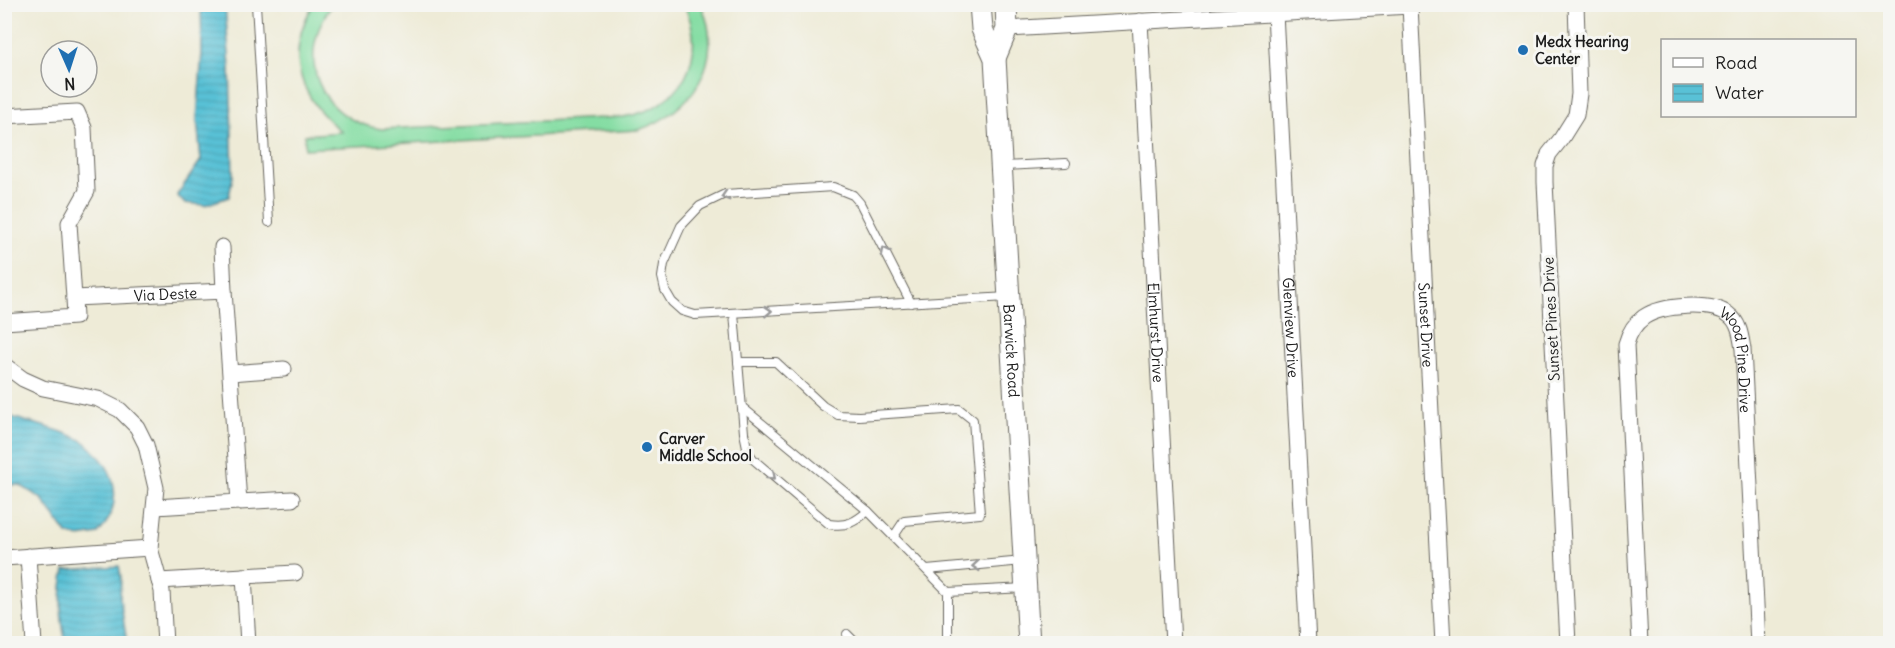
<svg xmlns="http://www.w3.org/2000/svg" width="1895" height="648" viewBox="0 0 1895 648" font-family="Delius,sans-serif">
	<defs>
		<pattern id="water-rules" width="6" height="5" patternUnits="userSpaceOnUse" patternTransform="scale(1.5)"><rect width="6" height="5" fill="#59c1d6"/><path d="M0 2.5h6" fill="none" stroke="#4da5b7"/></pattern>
	</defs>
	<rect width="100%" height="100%" fill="#f6f6f2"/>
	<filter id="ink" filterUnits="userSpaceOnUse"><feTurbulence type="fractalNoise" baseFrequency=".0167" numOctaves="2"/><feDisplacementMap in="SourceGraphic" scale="12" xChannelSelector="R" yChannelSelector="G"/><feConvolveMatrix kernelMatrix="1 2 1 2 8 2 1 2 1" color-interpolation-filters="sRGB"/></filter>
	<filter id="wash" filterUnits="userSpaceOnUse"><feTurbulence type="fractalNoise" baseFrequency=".008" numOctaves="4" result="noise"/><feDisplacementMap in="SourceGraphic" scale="24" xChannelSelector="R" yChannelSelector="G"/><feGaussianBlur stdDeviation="1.35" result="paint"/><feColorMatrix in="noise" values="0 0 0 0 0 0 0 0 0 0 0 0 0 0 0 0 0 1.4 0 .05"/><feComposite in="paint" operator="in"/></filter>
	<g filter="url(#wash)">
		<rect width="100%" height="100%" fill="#eeebd7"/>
		<path fill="#84dda3" stroke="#507c60" stroke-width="1.5" d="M313,5H332C294,56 318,119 381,129L623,117C680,109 710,57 684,5H701C727,60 692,113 638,130L305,149V135L342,132C299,98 284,55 313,5Z"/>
		<g fill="url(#water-rules)" stroke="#3a6e79" stroke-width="1.5">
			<path d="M201,5H225L230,67L233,176L229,197L205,205L184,203L177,195L201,160L197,119L202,52Z"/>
			<path d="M5,410L12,417C33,424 67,431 86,443C89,445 92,449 95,452C120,477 121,508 98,534L79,537L67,534L42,499L20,485H5Z"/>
			<path d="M119,566L121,577L120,598L127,643H66C60,618 59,595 65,570Z"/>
		</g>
	</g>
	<g filter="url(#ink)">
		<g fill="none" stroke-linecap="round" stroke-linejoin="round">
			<g stroke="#66645d" stroke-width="10">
				<g id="lane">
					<path d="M256,4L269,222"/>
					<path d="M1003,166L1066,163"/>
					<path d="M911,303L860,203L853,195L833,187L725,194L700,206L681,226L664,264L662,277L665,290L672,302L682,311L695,315L1008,297"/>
					<path d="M734,313L744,433L748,452L754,460L829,524C847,527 855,522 868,511"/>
					<path d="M738,362H776L823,406L838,415L859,416L959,409L973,420L980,514L904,521L894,536"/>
					<path d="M742,407L868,511L948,592V644"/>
					<path d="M927,570L1023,561"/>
					<path d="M948,592L1025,588"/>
					<path d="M847,634L857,644"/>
				</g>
			</g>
			<g stroke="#66645d" stroke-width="17">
				<g id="street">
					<path id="s1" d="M1275,13L1308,644"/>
					<path id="s2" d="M1140,21L1173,644"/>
					<path id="s3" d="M1007,29L1410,6L1443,644"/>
					<path id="s4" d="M4,116L77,112L84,128L87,191L69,223L74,298L224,291L239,502L155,507"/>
					<path d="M222,247L224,291"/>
					<path d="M4,322L75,317L74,298"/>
					<path d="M4,365L23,379L43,388L98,399L120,410L137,427L146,445L156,488L150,548L162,591L165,644"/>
					<path d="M231,373L284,369"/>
					<path d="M239,502L292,499"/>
					<path d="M28,556L34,644"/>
					<path d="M4,558L150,548"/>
					<path d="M244,576L295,573"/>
					<path d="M159,581L244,576L248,644"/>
					<path d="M1568,644L1545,182V166L1549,154L1561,139L1576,115L1579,94L1576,4"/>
					<path id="s5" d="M1640,644L1626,344C1629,333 1634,324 1644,317C1662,305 1711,301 1729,315C1740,323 1741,338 1743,349L1758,644"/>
				</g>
			</g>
			<g stroke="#66645d" stroke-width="23">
				<g id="secondary">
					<path id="s6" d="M980,4L982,29L995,58L1029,644"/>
					<path d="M995,58L1007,29L1006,4"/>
				</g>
			</g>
			<use href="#lane" stroke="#fff" stroke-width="8"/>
			<use href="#street" stroke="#fff" stroke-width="15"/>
			<use href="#secondary" stroke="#fff" stroke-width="21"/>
		</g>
		<defs><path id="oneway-chevron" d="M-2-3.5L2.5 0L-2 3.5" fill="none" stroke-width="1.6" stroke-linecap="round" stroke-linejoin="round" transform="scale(1.5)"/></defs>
		<g stroke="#999">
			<use href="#oneway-chevron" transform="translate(725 196) rotate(163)"/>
			<use href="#oneway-chevron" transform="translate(885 251) rotate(-117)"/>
			<use href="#oneway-chevron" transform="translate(768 311) rotate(-3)"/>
			<use href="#oneway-chevron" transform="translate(772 476) rotate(41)"/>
			<use href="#oneway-chevron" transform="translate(976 566) rotate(175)"/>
		</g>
	</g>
	<g fill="#1f6fb2" stroke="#f6f6f2" stroke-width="2">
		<circle cx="1523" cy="50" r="6"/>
		<circle cx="647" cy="447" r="6"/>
	</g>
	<g text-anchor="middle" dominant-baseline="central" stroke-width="6" stroke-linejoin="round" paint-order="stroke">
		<g font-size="15" font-weight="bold" fill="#1c1c1c" stroke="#f6f6f2" text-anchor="start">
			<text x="1535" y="41">Medx Hearing<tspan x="1535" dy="17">Center</tspan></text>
			<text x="659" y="438">Carver<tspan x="659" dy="17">Middle School</tspan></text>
		</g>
		<g font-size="15" fill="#1c1c1c" stroke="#f6f6f2">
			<text stroke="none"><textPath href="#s4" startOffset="357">Via Deste</textPath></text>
			<text transform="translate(1551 319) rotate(-93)">Sunset Pines Drive</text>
			<text stroke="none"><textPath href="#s3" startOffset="723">Sunset Drive</textPath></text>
			<text stroke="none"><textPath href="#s1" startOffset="315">Glenview Drive</textPath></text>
			<text stroke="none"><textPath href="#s2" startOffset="312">Elmhurst Drive</textPath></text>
			<text stroke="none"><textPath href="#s6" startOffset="350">Barwick Road</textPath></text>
			<text stroke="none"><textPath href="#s5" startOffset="468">Wood Pine Drive</textPath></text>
		</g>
	</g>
	<rect width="1895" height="648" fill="none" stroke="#f6f6f2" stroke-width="24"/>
	<rect x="1661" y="39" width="195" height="78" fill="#f6f6f2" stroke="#9f9f9c" stroke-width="1.5"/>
	<rect x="1673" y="58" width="30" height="9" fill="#ffffff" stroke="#9f9f9c" stroke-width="1.5"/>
	<text x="1715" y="69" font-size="18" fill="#1c1c1c">Road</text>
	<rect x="1673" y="84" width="30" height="18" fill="url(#water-rules)" stroke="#9f9f9c" stroke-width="1.5"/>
	<text x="1715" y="99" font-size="18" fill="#1c1c1c">Water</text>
	<g transform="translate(69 69) rotate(177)"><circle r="28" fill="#f6f6f2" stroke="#9f9f9c" stroke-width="1.5"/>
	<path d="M0-4.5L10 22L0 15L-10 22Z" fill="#1f6fb2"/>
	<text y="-9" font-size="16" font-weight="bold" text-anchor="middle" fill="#1c1c1c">N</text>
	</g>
</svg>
